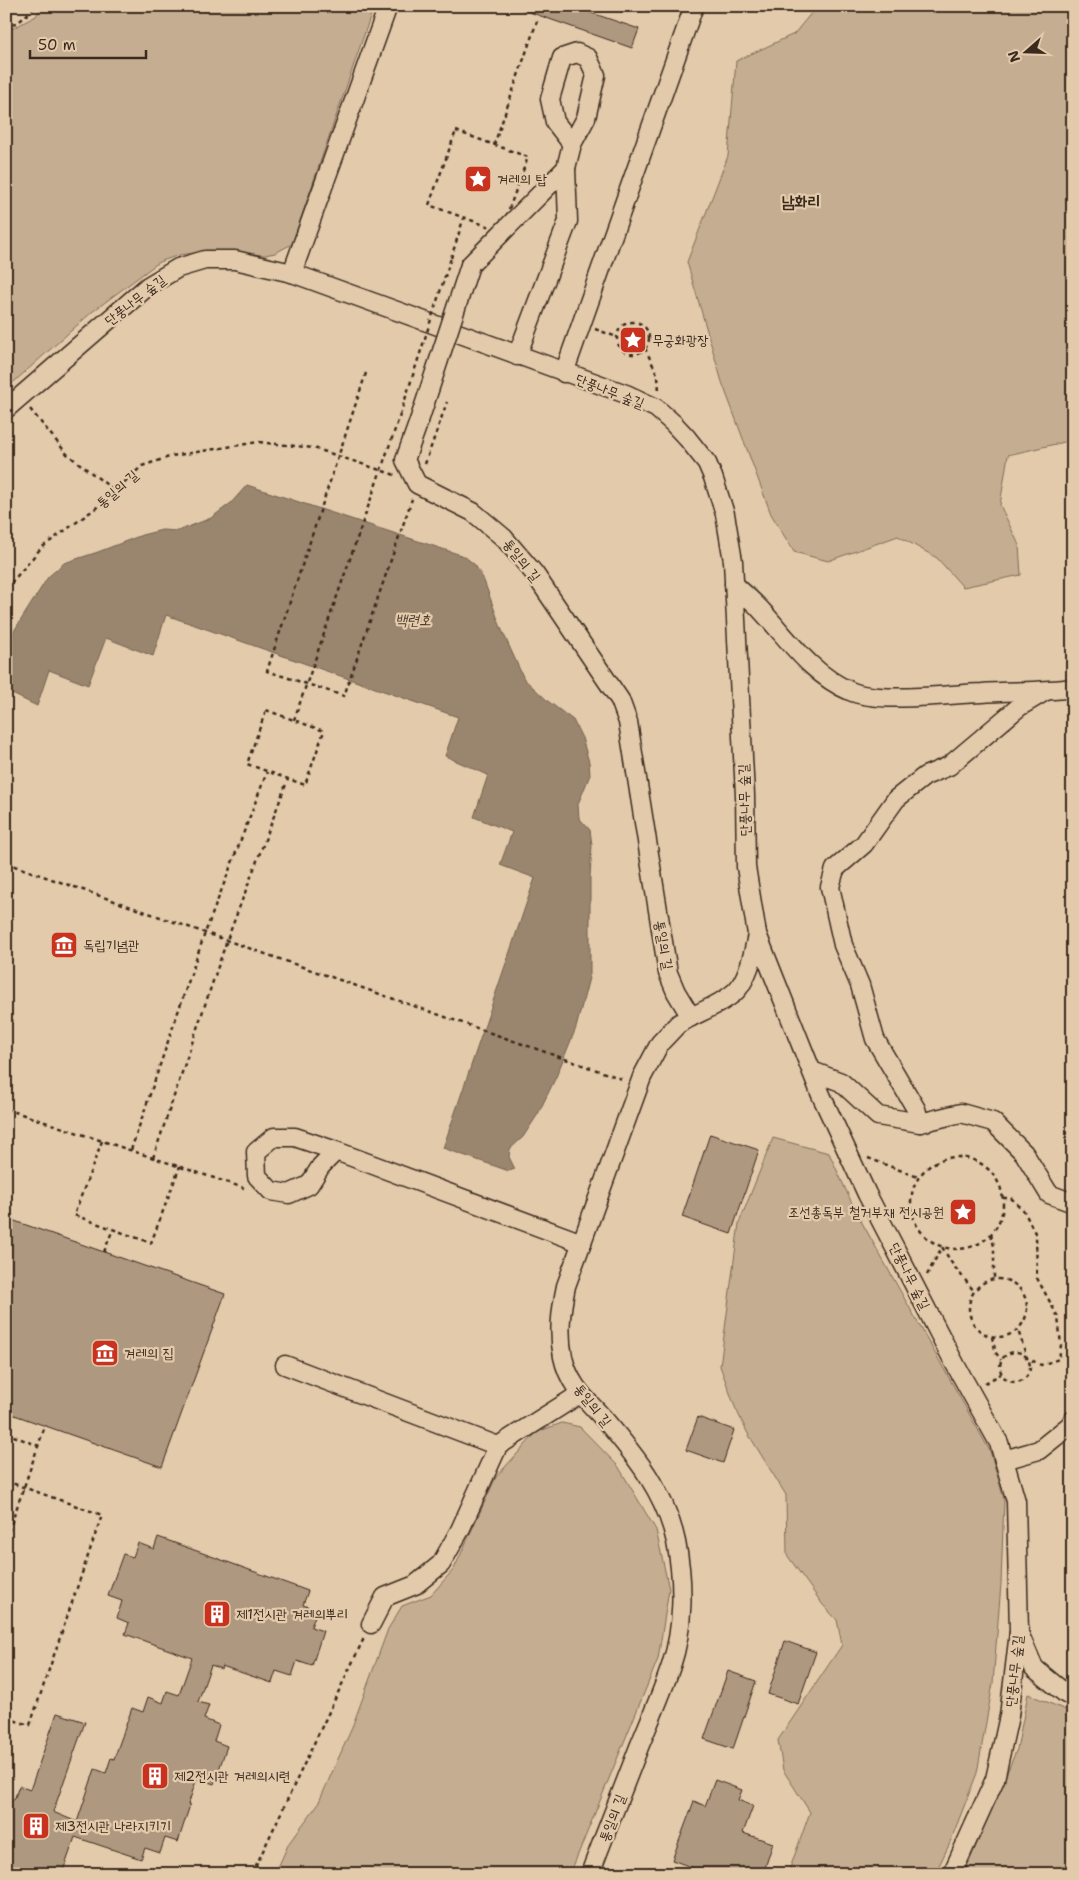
<svg xmlns="http://www.w3.org/2000/svg" width="1079" height="1880" viewBox="0 0 1079 1880" font-family="'Shantell Sans','Poor Story',sans-serif">
	<rect width="100%" height="100%" fill="#e2caab"/>
	<filter id="ink" filterUnits="userSpaceOnUse"><feTurbulence type="fractalNoise" baseFrequency=".02" numOctaves="2"/><feDisplacementMap in="SourceGraphic" scale="10" xChannelSelector="R" yChannelSelector="G"/><feConvolveMatrix kernelMatrix="1 2 1 2 8 2 1 2 1" color-interpolation-filters="sRGB"/></filter>
	<g filter="url(#ink)">
		<g fill="#c4ad91" stroke="#806c58">
			<path d="M42,6H374L292,244L275,253L265,255L210,251L179,255L159,262L92,312L6,389V32L36,16Z"/>
			<path d="M817,6H1073V440L1008,455L1000,505L1019,545L1021,575L963,587L937,558L898,536L828,561L794,552L771,514L722,382L687,262L728,156L736,61L794,34Z"/>
			<path d="M773,1138L829,1153L856,1212L990,1451L1004,1499L1001,1584L993,1683L977,1773L949,1845L935,1874H788L810,1812L783,1770L778,1740L842,1645L837,1620L823,1605L787,1555L786,1495L747,1432L735,1407L720,1366L739,1223Z"/>
			<path d="M562,1423L580,1427L618,1466L656,1530L669,1589L658,1659L570,1874H275L289,1843L318,1804L351,1730L388,1629L402,1606L431,1595L454,1569L496,1477L537,1432Z"/>
			<path d="M1028,1694L1073,1713V1874H964L1017,1749Z"/>
		</g>
		<path fill="#9a856e" stroke="#74614e" d="M247,485L464,556L475,565L483,578L501,628L524,679L549,702L573,720L582,738L589,762L590,775L578,804L579,818L590,830L592,845L590,877V974L576,1028L556,1077L538,1114L523,1137L510,1149L509,1157L515,1169L509,1171L443,1148L535,878L500,865L512,832L474,817L488,775L445,756L458,717L166,615L153,656L106,638L88,685L49,670L37,706L6,691V640L14,631L48,577L64,563L98,552L142,535L162,530L178,531L211,518L231,503Z"/>
		<g fill="#af9880" stroke="#3b2a1e">
			<path d="M518,6H571L639,29L632,48L518,8Z"/>
			<path d="M710,1134L759,1150L731,1234L682,1217Z"/>
			<path d="M6,1218L225,1294L162,1467L6,1412Z"/>
			<path d="M698,1417L734,1430L723,1463L686,1450Z"/>
			<path d="M158,1537L308,1591L303,1605L317,1610L311,1627L323,1631L312,1666L297,1661L292,1676L276,1671L272,1683L222,1666L221,1669L211,1665L198,1702L209,1705L204,1719L219,1725L214,1741L227,1746L214,1784L197,1778L188,1805H190L178,1842L165,1838L160,1853L145,1848L141,1859L75,1837L62,1874H6V1797L14,1800L19,1786L30,1790L57,1713L85,1722L53,1812L77,1822L95,1769L106,1773L111,1758L114,1759L132,1708L143,1712L148,1697L163,1703L167,1691L179,1695L192,1658L125,1634L129,1623L117,1618L122,1601L108,1596L123,1554L133,1557L138,1543L154,1549Z"/>
			<path d="M785,1641L816,1652L798,1704L768,1694Z"/>
			<path d="M728,1671L756,1681L733,1749L704,1739Z"/>
			<path d="M715,1780L742,1790L738,1800L753,1806L743,1833L773,1843L763,1874H710L672,1860L694,1801L705,1806Z"/>
		</g>
		<g fill="none" stroke-linecap="round" stroke-linejoin="round">
			<g stroke="#3b2a1e" stroke-width="21">
				<g id="minor">
					<path d="M470,265L566,168L572,144L586,118L596,75L588,58L577,53L562,58L550,99L555,122L572,144"/>
					<path d="M292,273L388,6"/>
					<path d="M517,356L568,221L566,168"/>
					<path d="M564,373L694,6"/>
					<path d="M6,409L148,286L178,268L205,260H235L292,273L626,394L656,408L673,423L687,438L707,463L713,477L725,514L733,561L745,795L746,867L757,934L821,1095L867,1194L956,1366L999,1443L1016,1501L1019,1632L1009,1716L995,1779L952,1874"/>
					<path d="M419,421L405,460L417,484L473,512L504,538L534,573L620,700L628,722L668,973L676,992L691,1017L678,1024L660,1043L642,1077L566,1286C561,1310 558,1333 563,1357C569,1385 586,1399 604,1419C636,1456 666,1494 676,1542C684,1581 684,1628 671,1666C662,1693 650,1720 639,1747C623,1789 606,1831 590,1874"/>
					<path d="M734,584C743,593 753,601 761,610C788,639 812,675 850,691C879,704 948,694 982,693C1012,691 1043,692 1073,688"/>
					<path d="M691,1017C705,1010 732,999 740,986C750,971 754,952 757,934"/>
					<path d="M812,1071L841,1082L878,1116L920,1123L961,1113L993,1122L1024,1153L1049,1194L1073,1203"/>
					<path d="M920,1123L916,1109L875,1039L860,985L843,945L830,887L835,869L864,844L896,799L925,776L949,766L1019,707L1044,692"/>
					<path d="M336,1151L321,1166L309,1185L289,1194L271,1191L257,1176L256,1152L274,1137H295L336,1151L582,1243"/>
					<path d="M285,1365L498,1446"/>
					<path d="M1004,1460L1039,1450L1069,1426L1073,1420"/>
					<path d="M371,1624L385,1597L415,1585L441,1564L460,1530L498,1446L580,1394"/>
					<path d="M1019,1633L1034,1668L1066,1694L1073,1696"/>
				</g>
			</g>
			<g stroke="#3b2a1e" stroke-width="2.5" stroke-dasharray="4 4" stroke-linecap="butt">
				<path d="M6,12L13,6"/>
				<path d="M6,29L21,20L36,6"/>
				<path d="M456,131L528,157L501,231L429,205Z"/>
				<path d="M494,145L537,21"/>
				<path d="M451,258L464,217"/>
				<circle cx="633" cy="338" r="16"/>
				<path d="M595,329L617,337"/>
				<path d="M645,348L658,376L659,392"/>
				<path d="M366,373L267,671L344,696L412,499"/>
				<path d="M30,409L67,454L115,491"/>
				<path d="M425,464L447,402"/>
				<path d="M6,589L41,548L96,508L142,466L172,456L258,442L314,448L395,475"/>
				<path d="M266,710L324,731L305,785L247,764Z"/>
				<path d="M294,720L400,415"/>
				<path d="M6,863L625,1080"/>
				<path d="M6,1109L244,1188"/>
				<path d="M102,1141L74,1215L151,1243L180,1166"/>
				<path d="M131,1150L205,933L267,772"/>
				<circle cx="957" cy="1203" r="46"/>
				<path d="M153,1158L227,940L288,779"/>
				<path d="M868,1158L918,1177"/>
				<path d="M1003,1198H1011L1024,1211L1036,1235L1037,1278L1058,1317L1061,1345L1059,1359L1041,1365L1027,1358L1018,1330"/>
				<path d="M991,1234L994,1246V1279"/>
				<path d="M104,1252L113,1229"/>
				<path d="M927,1275L942,1247L953,1265L974,1291"/>
				<circle cx="998" cy="1308" r="29"/>
				<path d="M992,1337L996,1353L1001,1360"/>
				<circle cx="1015" cy="1367" r="15"/>
				<path d="M985,1383L1001,1374"/>
				<path d="M6,1433L39,1446"/>
				<path d="M6,1481L102,1515L30,1725L6,1718"/>
				<path d="M6,1539L45,1426"/>
				<path d="M252,1874L364,1638"/>
			</g>
			<use href="#minor" stroke="#e2caab" stroke-width="18"/>
			<g stroke="#3b2a1e" stroke-width="21" stroke-linecap="butt">
				<path id="minor-bridge" d="M419,421L470,265"/>
			</g>
			<path stroke="#3b2a1e" stroke-width="2.5" stroke-dasharray="4 4" stroke-linecap="butt" d="M400,415L451,258"/>
			<use href="#minor-bridge" stroke="#e2caab" stroke-width="18"/>
		</g>
	</g>
	<defs>
		<g id="sight-square" transform="scale(1.4375)"><rect x="-9" y="-9" width="18" height="18" rx="4" fill="#c8321e" stroke="#e2caab"/><path d="M0-6L1.8-2.2L6-1.7L2.9 1.2L3.7 5.4L0 3.3L-3.7 5.4L-2.9 1.2L-6-1.7L-1.8-2.2Z" fill="#fff"/></g>
		<g id="museum-square" transform="scale(1.4375)"><rect x="-9" y="-9" width="18" height="18" rx="4" fill="#c8321e" stroke="#e2caab"/><path d="M0-6L6-3V-2H-6V-3ZM-5-1h2V3h-2ZM-1-1h2V3h-2ZM3-1h2V3H3ZM-6 4H6V6H-6Z" fill="#fff"/></g>
		<g id="building-square" transform="scale(1.4375)"><rect x="-9" y="-9" width="18" height="18" rx="4" fill="#c8321e" stroke="#e2caab"/><path d="M-4-6H4V6H1V3H-1V6H-4ZM-2.5-4.3h1.7v1.8h-1.7ZM.8-4.3h1.7v1.8H.8ZM-2.5-1h1.7V.8h-1.7ZM.8-1h1.7V.8H.8Z" fill="#fff"/></g>
	</defs>
	<g fill-rule="evenodd">
		<use href="#sight-square" x="478" y="179"/>
		<use href="#sight-square" x="633" y="340"/>
		<use href="#museum-square" x="64" y="945"/>
		<use href="#sight-square" x="963" y="1212"/>
		<use href="#museum-square" x="105" y="1353"/>
		<use href="#building-square" x="217" y="1614"/>
		<use href="#building-square" x="155" y="1776"/>
		<use href="#building-square" x="36" y="1826"/>
	</g>
	<g text-anchor="middle" dominant-baseline="central" stroke-width="4.5" stroke-linejoin="round" paint-order="stroke">
		<g font-size="14" fill="#3b2a1e" stroke="#e2caab" text-anchor="start">
			<text x="497" y="179">겨레의 탑</text>
			<text x="652" y="340">무궁화광장</text>
			<text x="83" y="945">독립기념관</text>
			<text x="944" y="1212" text-anchor="end">조선총독부 철거부재 전시공원</text>
			<text x="124" y="1353">겨레의 집</text>
			<text x="236" y="1614">제1전시관 겨레의뿌리</text>
			<text x="174" y="1776">제2전시관 겨레의시련</text>
			<text x="55" y="1826">제3전시관 나라지키기</text>
		</g>
		<g font-size="14" fill="#3b2a1e" stroke="#e2caab">
			<text transform="translate(135 300) rotate(-38)">단풍나무 숲길</text>
			<text transform="translate(610 391) rotate(21)">단풍나무 숲길</text>
			<text transform="translate(117 489) rotate(-41)">통일의 길</text>
			<text transform="translate(522 560) rotate(51)">통일의 길</text>
			<text transform="translate(744 800) rotate(-92)">단풍나무 숲길</text>
			<text transform="translate(664 945) rotate(80)">통일의 길</text>
			<text transform="translate(910 1276) rotate(63)">단풍나무 숲길</text>
			<text transform="translate(593 1405) rotate(51)">통일의 길</text>
			<text transform="translate(1014 1671) rotate(-84)">단풍나무 숲길</text>
			<text transform="translate(612 1818) rotate(-69)">통일의 길</text>
		</g>
		<g font-size="15" font-style="italic" fill="#4e3c2e" stroke="#e2caab">
			<text x="413" y="620">백련호</text>
		</g>
		<g font-size="16" font-weight="bold" fill="#3b2a1e" stroke="#e2caab">
			<text x="801" y="201">남화리</text>
		</g>
	</g>
	<rect width="1079" height="1880" fill="none" stroke="#e2caab" stroke-width="25"/>
	<rect x="12" y="12" width="1054" height="1855" fill="none" stroke="#3b2a1e" stroke-width="2" filter="url(#ink)"/>
	<g transform="translate(1026 52) rotate(250)" stroke="#e2caab" stroke-width="4" paint-order="stroke">
	<path d="M0-4L9 19L0 12L-9 19Z" fill="#3b2a1e"/>
	<text y="-8" font-size="14" font-weight="bold" text-anchor="middle" fill="#3b2a1e">N</text>
	</g>
	<path d="M30 50v8h116v-8" fill="none" stroke="#3b2a1e" stroke-width="2.5"/>
	<text x="38" y="50" font-size="15" fill="#3b2a1e" stroke="#e2caab" stroke-width="4" paint-order="stroke">50 m</text>
</svg>
